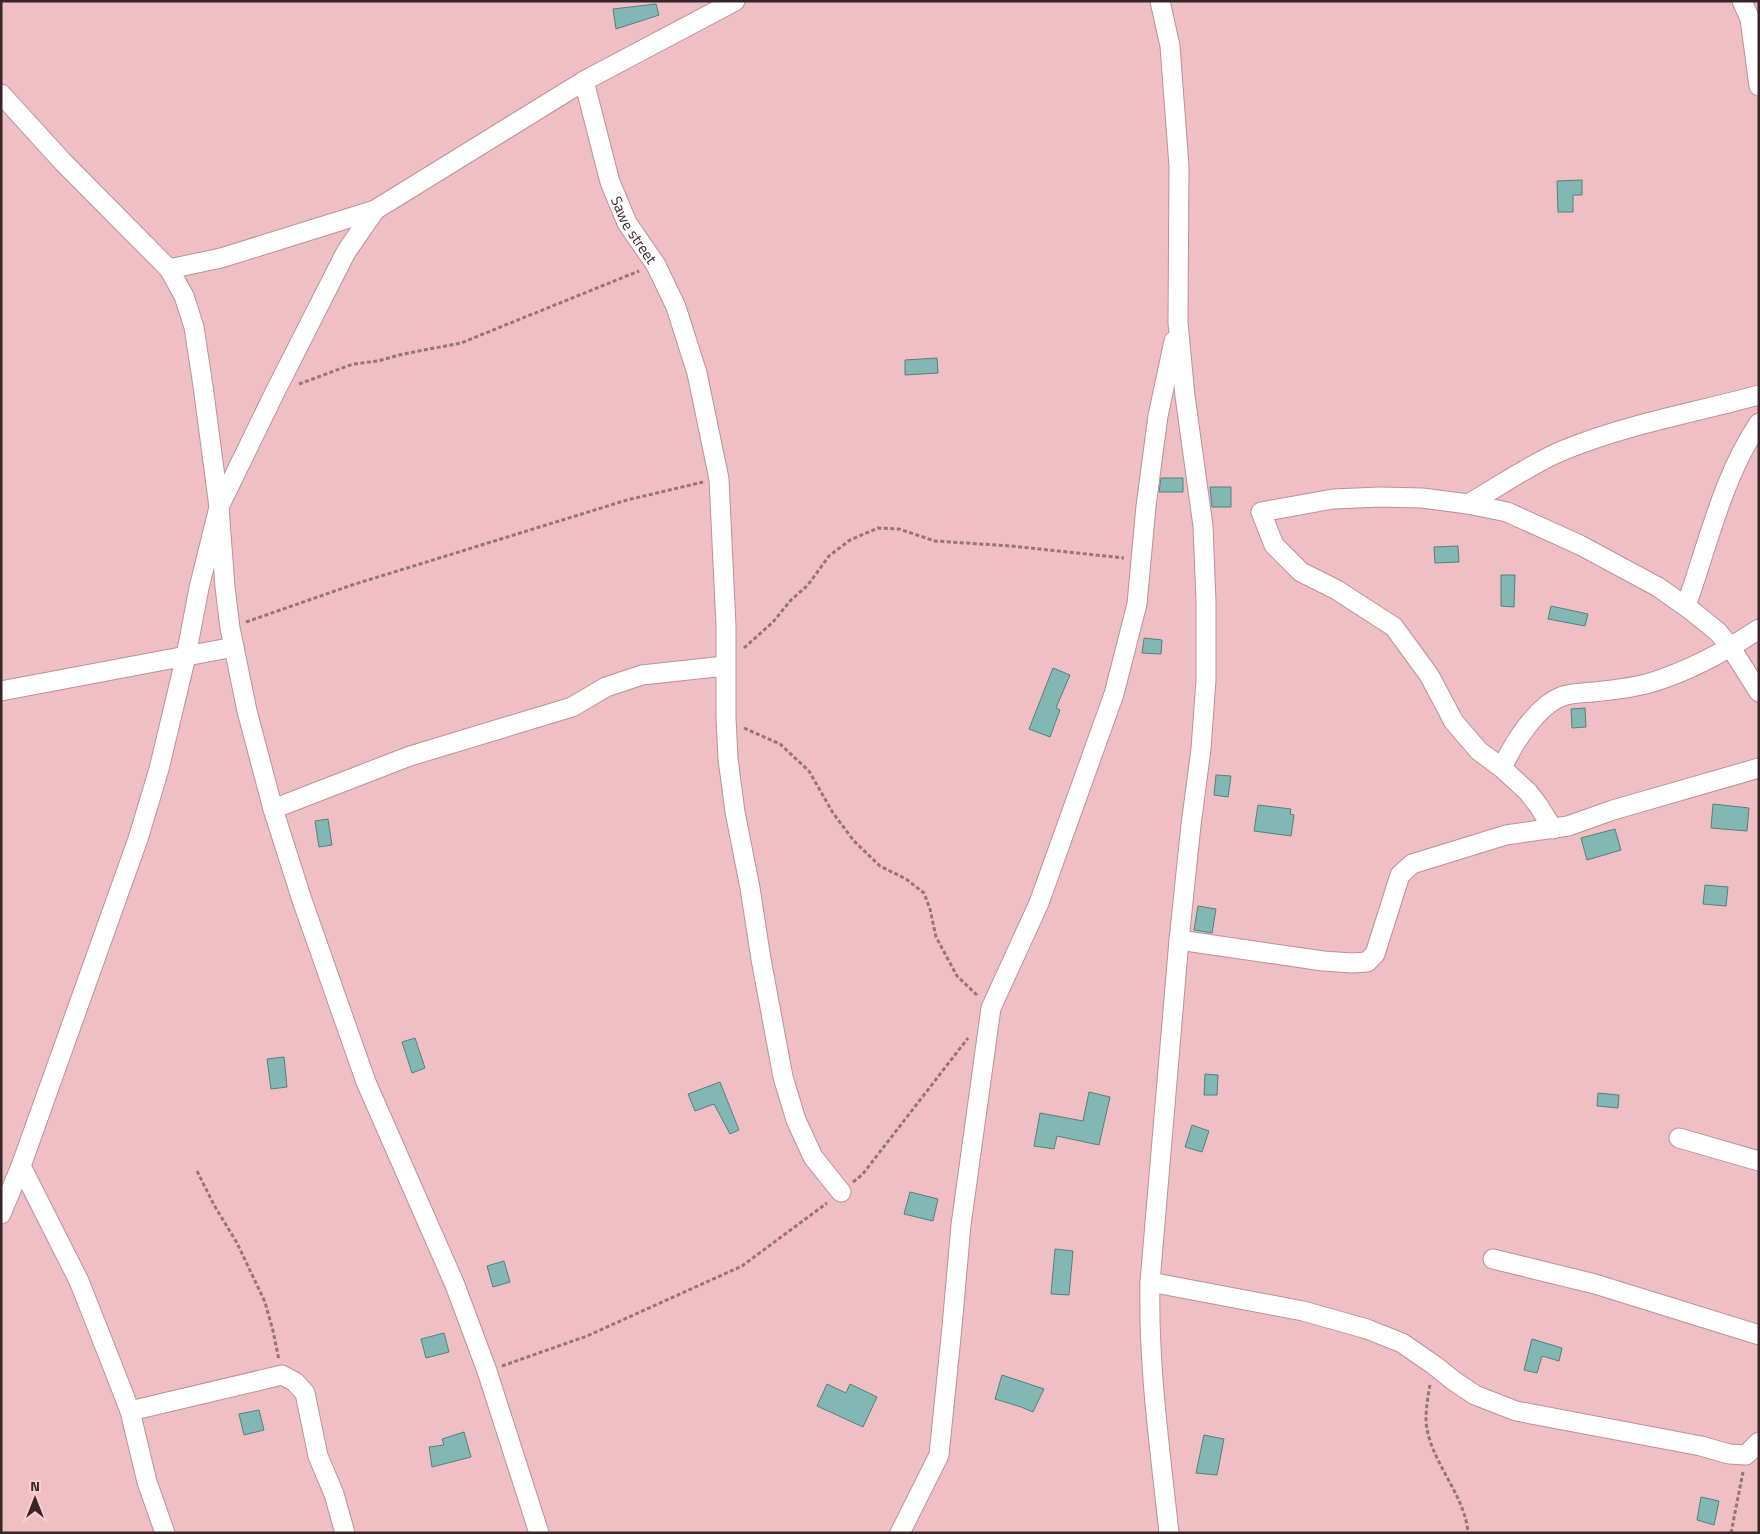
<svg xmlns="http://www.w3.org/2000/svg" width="1760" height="1534" viewBox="0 0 1760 1534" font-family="'Titillium Web',sans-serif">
	<rect width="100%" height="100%" fill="#efbfc4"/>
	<g fill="#82b7b3" stroke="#4f827f">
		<path d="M656,4L659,15L616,29L613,9Z"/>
		<path d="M1582,180V195H1573V212H1558L1557,181Z"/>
		<path d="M937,358L938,373L905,375V360Z"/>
		<path d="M1161,478H1183V492H1159Z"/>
		<path d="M1210,487H1231V507H1212Z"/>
		<path d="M1458,546L1459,562L1435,563L1434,547Z"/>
		<path d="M1501,575H1515L1514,607L1501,606Z"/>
		<path d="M1551,606L1588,614L1585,626L1548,619Z"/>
		<path d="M1144,638L1162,640L1161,654L1142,653Z"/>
		<path d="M1053,668L1070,675L1056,708L1060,710L1050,737L1029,729Z"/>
		<path d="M1585,708L1586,727L1572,728L1571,709Z"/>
		<path d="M1216,775L1231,776L1228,797L1214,795Z"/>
		<path d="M1713,804L1749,808L1747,831L1711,828Z"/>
		<path d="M1258,805L1291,809L1290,814L1294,815L1291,836L1254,831Z"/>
		<path d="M328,819L332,845L319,847L315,821Z"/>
		<path d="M1615,829L1621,850L1587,860L1581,838Z"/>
		<path d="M1705,885L1728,887L1726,906L1703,904Z"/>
		<path d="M1198,906L1216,909L1212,933L1194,930Z"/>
		<path d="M415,1038L425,1068L412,1073L402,1042Z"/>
		<path d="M284,1057L287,1087L271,1089L267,1059Z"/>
		<path d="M1205,1074L1218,1075L1217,1095H1204Z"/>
		<path d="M720,1082L739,1130L730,1134L714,1104L695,1111L688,1094Z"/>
		<path d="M1089,1092L1110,1097L1099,1145L1057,1136L1054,1149L1034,1146L1040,1113L1083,1121Z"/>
		<path d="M1598,1093L1619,1095L1618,1108L1597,1106Z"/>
		<path d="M1192,1125L1209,1131L1202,1152L1185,1147Z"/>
		<path d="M910,1192L938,1199L933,1221L904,1214Z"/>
		<path d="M1055,1249L1073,1251L1069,1295L1051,1294Z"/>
		<path d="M504,1261L510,1282L493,1287L487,1266Z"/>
		<path d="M444,1333L449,1352L426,1358L421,1339Z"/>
		<path d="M1532,1339L1562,1348L1559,1361L1542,1356L1537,1373L1524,1370Z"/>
		<path d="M1002,1375L1044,1389L1033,1412L1021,1407L995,1399Z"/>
		<path d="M827,1384L846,1393L850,1384L877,1397L863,1427L817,1406Z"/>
		<path d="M259,1410L264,1430L244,1435L239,1414Z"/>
		<path d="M464,1432L471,1457L432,1467L429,1447L444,1445L442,1439Z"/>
		<path d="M1204,1435L1224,1439L1217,1475L1196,1473Z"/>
		<path d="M1701,1497L1719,1501L1714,1525L1697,1520Z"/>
	</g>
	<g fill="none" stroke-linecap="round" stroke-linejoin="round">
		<g stroke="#be9096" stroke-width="21">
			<g id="minor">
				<path d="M1160,1L1170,46L1179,166L1178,323L1185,396L1203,526L1206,602V680L1201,749L1191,825L1179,940L1150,1282C1148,1366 1160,1449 1169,1533"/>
				<path d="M1742,1L1750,19L1759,86"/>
				<path id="s1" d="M584,81L610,182L627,223L656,265L676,307L697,373L719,479L726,626V718L728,759L735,812L750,888L761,959L783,1077L796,1120L813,1157L841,1192"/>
				<path d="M1,94L63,162L169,269L184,296L194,327L203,386L219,507L225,587L230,628L247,711L273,809L302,900L366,1082L455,1285L487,1371L539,1533"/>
				<path d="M169,269L221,258L375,210"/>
				<path d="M1468,504C1500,486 1530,464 1564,450C1627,424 1694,413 1759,395"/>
				<path d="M1686,606C1708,545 1722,478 1759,423"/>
				<path d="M1,691L234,647"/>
				<path d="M1502,768C1513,744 1537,705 1563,696C1572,693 1583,693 1593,692C1613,690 1634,688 1653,682C1691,670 1726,651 1759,629"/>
				<path d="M273,809L410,756L572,707L606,687L642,675L725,666"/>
				<path d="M1553,829L1538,805L1528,792L1502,768L1479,751L1454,722L1429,675L1394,627L1337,590L1301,572L1274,545L1261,512L1333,499L1380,497L1422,498L1468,504L1507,512L1580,545L1658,587L1692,611L1718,632L1731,648L1759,692"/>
				<path d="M1179,940L1323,961L1352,963L1367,962L1375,954L1400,875L1412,864L1506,835L1568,826L1613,810L1759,768"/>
				<path d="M1679,1138L1759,1161"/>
				<path d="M21,1166L79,1281L109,1357L130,1411L147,1482L165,1533"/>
				<path d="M1,1214L21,1166L138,839L159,769L186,656L199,588L219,507L274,394L346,252L375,210L584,81L735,1"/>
				<path d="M1493,1259L1595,1284L1759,1335"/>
				<path d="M1150,1282L1303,1311L1367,1329L1402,1343L1434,1365L1454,1381L1475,1395L1516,1411L1701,1446L1729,1454L1746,1455L1759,1442"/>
				<path d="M130,1411L282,1375L295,1382L305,1393L318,1456L334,1494L345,1533"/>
				<path d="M900,1533L939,1455L952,1327L961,1225L991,1008L1039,903L1114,694L1137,604L1146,506L1158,416L1174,341"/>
			</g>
		</g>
		<g stroke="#967578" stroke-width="3" stroke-dasharray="4 2.5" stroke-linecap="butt">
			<path d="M299,384L353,364L378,361L403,354L461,343L639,271"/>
			<path d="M246,622L352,585L627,500L703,482"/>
			<path d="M744,648L773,622L791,600L808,585L829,556L850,540L878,528L899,529L935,541L1011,546L1124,558"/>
			<path d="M744,728L780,744L809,771L833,813L854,841L880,866L906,879L924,893L930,909L936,937L957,976L977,995"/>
			<path d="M197,1171L214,1205L237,1243L265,1302L273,1331L279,1360"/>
			<path d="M853,1182L862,1175L968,1038"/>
			<path d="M502,1366L587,1336L742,1266L827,1203"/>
			<path d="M1430,1385C1428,1396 1426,1408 1426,1420C1428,1460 1465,1493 1468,1533"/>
			<path d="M1731,1533L1743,1472"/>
		</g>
		<use href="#minor" stroke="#fff" stroke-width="19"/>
	</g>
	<g text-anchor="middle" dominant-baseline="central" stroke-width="4.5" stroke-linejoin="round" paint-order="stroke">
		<g font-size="15" fill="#372527" stroke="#fdccd1">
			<text stroke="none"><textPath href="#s1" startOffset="158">Sawe street</textPath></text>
		</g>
	</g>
	<rect width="1760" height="1534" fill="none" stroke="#372527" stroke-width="5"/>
	<g transform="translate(35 1499)" stroke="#fdccd1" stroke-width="4" paint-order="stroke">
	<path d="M0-4L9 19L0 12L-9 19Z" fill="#372527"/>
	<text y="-8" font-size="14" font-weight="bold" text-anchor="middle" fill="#372527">N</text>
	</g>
</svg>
